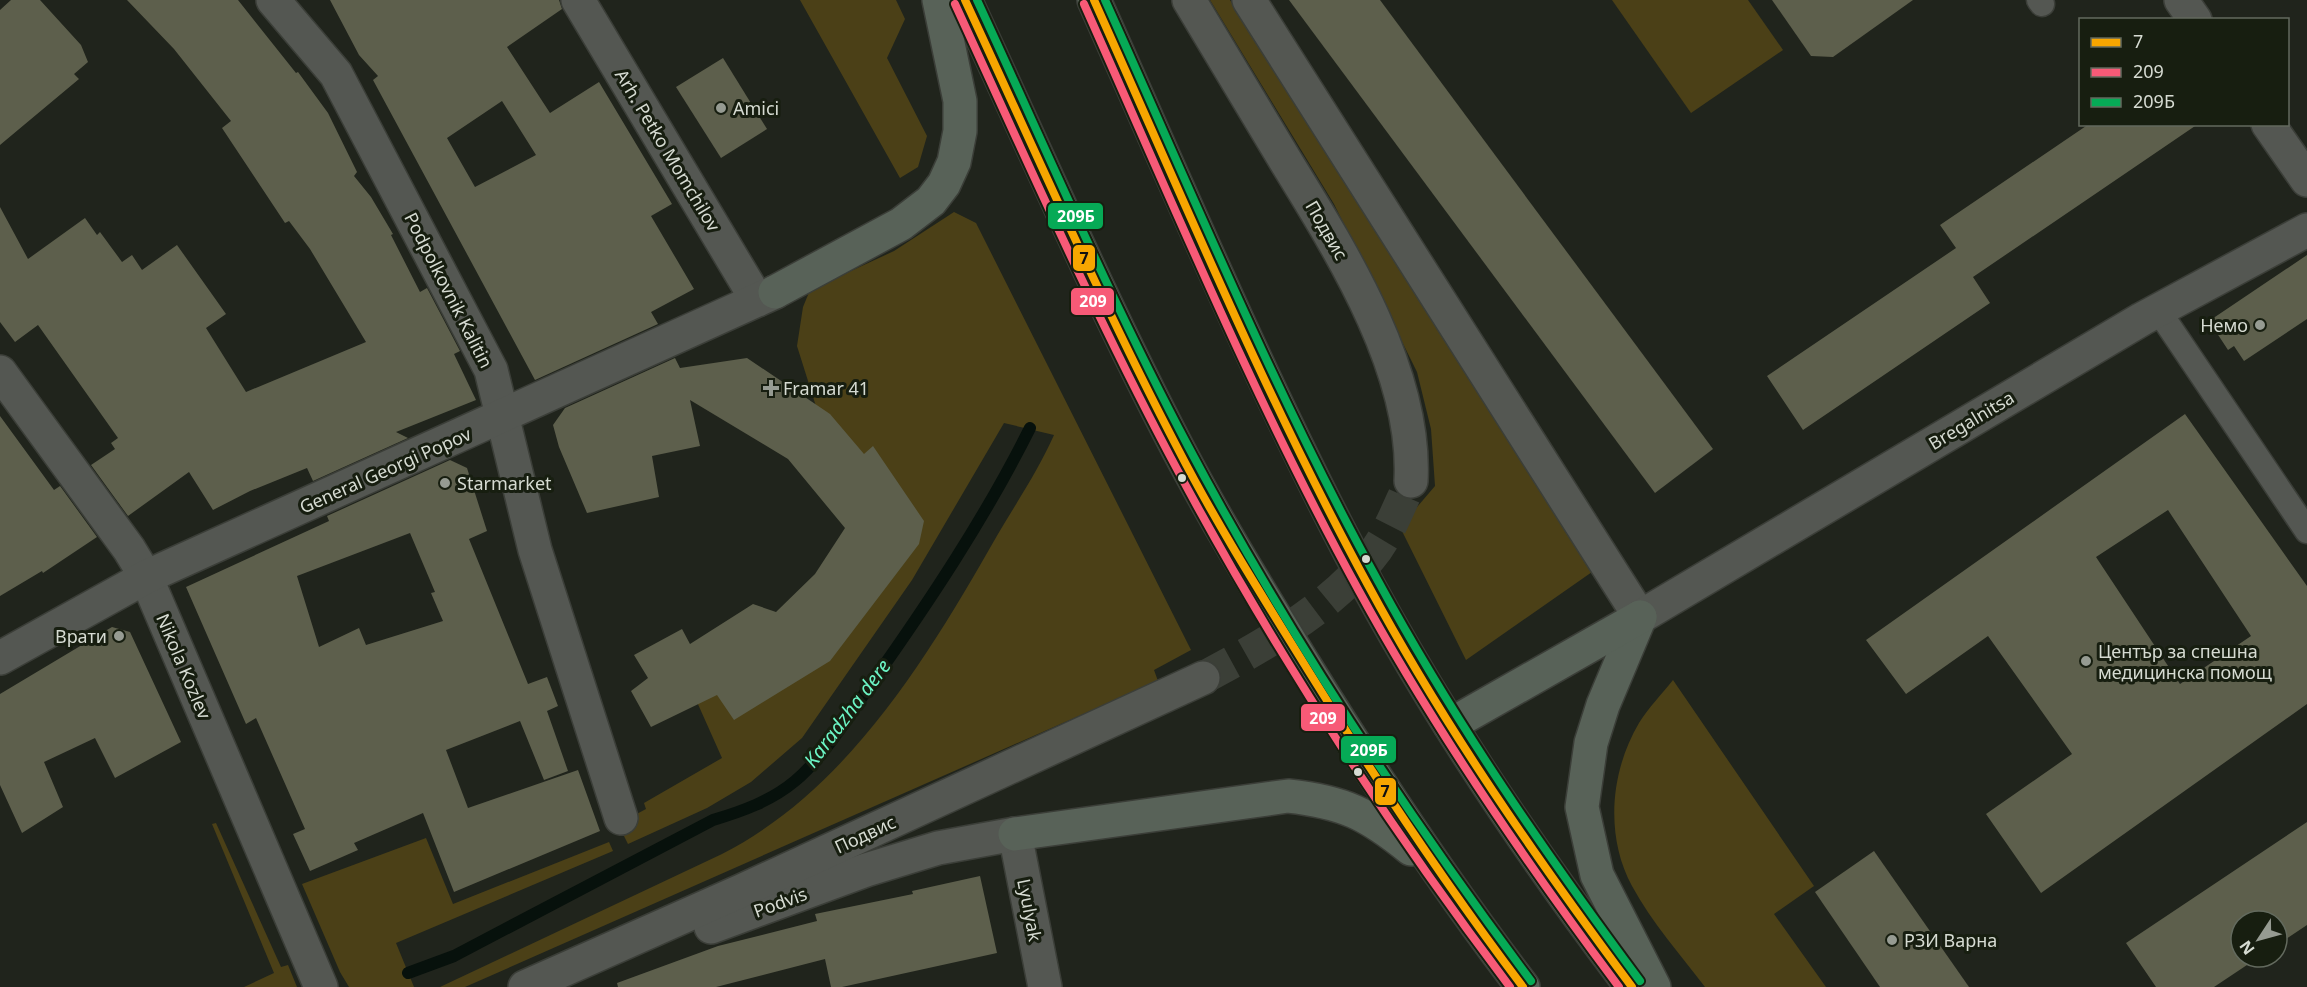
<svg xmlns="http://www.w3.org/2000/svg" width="2307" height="987" viewBox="0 0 2307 987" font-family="'Noto Sans',sans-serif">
	<rect width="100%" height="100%" fill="#20241c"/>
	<g fill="#4b4017">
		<path d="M800,0H896L905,19L887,58L927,136L918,167L900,178Z"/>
		<path d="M1210,0H1230L1592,572L1466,660L1400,527L1435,486L1431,429L1417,372L1334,204Z"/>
		<path d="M1612,0H1748L1783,50L1691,113Z"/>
		<path d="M954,212L976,223L1191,650L1154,670L1158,681L465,987H440L722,854C849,789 929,655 998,534C1017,502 1039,469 1054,435L1004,423L912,580L802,738L751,782L707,808L628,844L618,824L646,809L644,803L722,758L697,702L796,620L877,504L820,419L797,346L803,307L810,290L894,251Z"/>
		<path d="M1673,680L1814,886L1774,914L1826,987H1705C1680,954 1652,923 1632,886C1605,836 1610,772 1639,723C1648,708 1662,694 1673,680Z"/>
		<path d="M216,823L281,967L288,965L297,987H244L274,973L212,824Z"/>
		<path d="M426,838L453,904L609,842L613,851L396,943L414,987H349L340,972L302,884Z"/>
	</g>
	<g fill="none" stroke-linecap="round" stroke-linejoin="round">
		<path stroke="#07110c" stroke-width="12" d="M408,973L454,956L713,820C743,811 771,801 795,781C823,758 850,714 871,684C929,602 985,518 1030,428"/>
	</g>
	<g fill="#5d5f4c" fill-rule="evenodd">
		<path d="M11,0H40L81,45L88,62L74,74L79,79L0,145V10Z"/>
		<path d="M127,0H238L296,73L298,72L328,113L357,172L354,176L371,197L393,234L391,235L420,292L427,288L460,351L454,354L476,400L396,432L408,438L313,481L307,468L250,491L213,510L189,472L128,516L91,465L115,449L111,443L118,438L38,325L15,342L0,322V207L28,259L85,218L97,235L100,232L122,262L132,255L142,270L177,245L226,314L206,328L246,392L366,342L310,249L289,221L285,223L222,128L231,121L174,49Z"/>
		<path d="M330,0H559L562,9L507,47L550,113L599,82L672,204L651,216L694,289L651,312L658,324L535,380L373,80L378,76L359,55ZM502,101L536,155L475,187L447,138Z"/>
		<path d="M1289,0H1380L1713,449L1655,493Z"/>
		<path d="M1772,0H1913L1833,57L1811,56Z"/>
		<path d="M723,58L767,129L721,158L676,87Z"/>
		<path d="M2089,124H2198L1973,277L1990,303L1803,430L1767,376L1956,248L1940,225Z"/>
		<path d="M2307,255V319L2244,361L2234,346L2228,350L2209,321Z"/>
		<path d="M675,358L680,368L747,358L830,414L864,454L873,446L924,521L919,544L830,661L734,720L717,695L651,727L631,691L648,678L634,655L682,629L690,644L753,604L776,612L815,574L845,528L788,459L690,400L700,446L652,456L659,497L587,513L559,447L553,425L565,408Z"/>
		<path d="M2185,414L2307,586V704L2041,893L1986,814L2072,754L1988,636L1906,694L1866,640ZM2168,510L2251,636L2180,684L2096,557Z"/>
		<path d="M0,416L54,490L60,486L97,537L43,573L42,571L0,596Z"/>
		<path d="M450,460L467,468L487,531L469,539L528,684L547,677L558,706L547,711L568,771L544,780L520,721L446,750L468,808L578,770L600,831L454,892L423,813L354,843L358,850L310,871L293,834L305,829L256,718L246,724L186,587L329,521L327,516ZM410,533L435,592L431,593L443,621L366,645L359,628L319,647L297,576Z"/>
		<path d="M112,627L130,632L181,742L115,778L95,738L44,762L63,807L22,833L0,785V694Z"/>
		<path d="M2307,822V925L2277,945V921H2241V957H2259L2214,987H2156L2126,943Z"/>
		<path d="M1874,851L1969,987H1880L1815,892Z"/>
		<path d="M980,876L997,953L842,987H831L825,959L716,987H618L617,983L718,946L817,921L815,914L913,894L912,891Z"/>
	</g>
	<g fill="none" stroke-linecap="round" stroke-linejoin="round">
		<path stroke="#3b3f37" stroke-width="33" stroke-dasharray="33 16" stroke-linecap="butt" d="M1203,678C1264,645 1325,612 1370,558C1388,537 1399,506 1411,481"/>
		<g stroke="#3b3e38" stroke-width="27">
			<g id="lane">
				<path d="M2039,0L2042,4"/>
				<path d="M2158,310L2307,531"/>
			</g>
		</g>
		<g stroke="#3b3e38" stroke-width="36">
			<g id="street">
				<path d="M273,0L336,74L491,370L535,550L621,818"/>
				<path d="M578,0L757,300"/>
				<path d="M1249,0L1640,617"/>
				<path d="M2181,0L2195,20"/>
				<path d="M2268,124L2307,180"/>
				<path d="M0,372L129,549L146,577L321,987"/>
				<path d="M0,658L146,577L775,292"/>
				<path d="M1015,834L1045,987"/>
			</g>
		</g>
		<g stroke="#3b3e38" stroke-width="36">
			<g id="secondary">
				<path d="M1189,0C1221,53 1253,107 1285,160C1341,251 1417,371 1411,481"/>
				<path d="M1640,617L2142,319L2307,230"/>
				<path d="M711,927L866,870L938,848L1015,834"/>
				<path d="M525,987L741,891L1203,678"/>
			</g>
		</g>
		<g stroke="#3b3e38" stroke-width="36">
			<g id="highway">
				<path d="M965,0C1035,150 1101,302 1178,449C1217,523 1261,594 1305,666C1373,776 1444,884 1523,987"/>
				<path d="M1094,0C1173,176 1248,353 1336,525C1419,688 1521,841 1632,987"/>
				<path d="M775,292L901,224L931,201L944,184L954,162L960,131V101L939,0"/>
				<path d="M1640,617L1603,705L1591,743L1582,807L1597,875L1654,987"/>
				<path d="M1450,725L1640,617"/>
				<path d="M1015,834L1288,796C1344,802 1368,814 1411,849"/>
			</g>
		</g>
		<use href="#lane" stroke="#545752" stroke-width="24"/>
		<use href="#street" stroke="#545752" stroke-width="33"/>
		<use href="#secondary" stroke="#545752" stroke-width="33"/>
		<use href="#highway" stroke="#586258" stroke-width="33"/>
		<g stroke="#171e10" stroke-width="12">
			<g id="bus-1">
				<path d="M965,0C1035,150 1101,302 1178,449C1212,515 1251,578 1290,641C1363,760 1439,876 1523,987"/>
				<path d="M1094,0C1182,196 1265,396 1368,585C1444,726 1536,858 1632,987"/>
			</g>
		</g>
		<g stroke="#171e10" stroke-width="12">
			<g id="bus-2">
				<path d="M955,4C1025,156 1092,309 1170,456C1268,641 1384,820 1510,987"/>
				<path d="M1084,4C1172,201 1255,402 1359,591C1435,730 1524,860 1619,987"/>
			</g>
		</g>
		<g stroke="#171e10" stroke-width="12">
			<g id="bus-3">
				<path d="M977,0C1046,149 1111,301 1188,446C1287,633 1405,812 1531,981"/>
				<path d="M1105,0C1193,195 1275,394 1378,581C1454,721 1545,853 1640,981"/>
			</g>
		</g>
		<use href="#bus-1" stroke="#f7a600" stroke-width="8"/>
		<use href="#bus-2" stroke="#f75a77" stroke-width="8"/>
		<use href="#bus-3" stroke="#06aa56" stroke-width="8"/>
	</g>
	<g fill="#969b92" stroke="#171e10" stroke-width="2">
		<circle cx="721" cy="108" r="6"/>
		<circle cx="2260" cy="325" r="6"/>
		<path d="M768 379h6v6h6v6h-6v6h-6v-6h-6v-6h6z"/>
		<circle cx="445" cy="483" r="6"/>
		<circle cx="119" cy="636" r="6"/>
		<circle cx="2086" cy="661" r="6"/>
		<circle cx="1892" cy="940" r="6"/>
	</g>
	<g fill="#d6dbd2" stroke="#171e10" stroke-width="2">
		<circle cx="1182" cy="478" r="5"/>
		<circle cx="1366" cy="559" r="5"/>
		<circle cx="1358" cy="772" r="5"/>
	</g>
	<g text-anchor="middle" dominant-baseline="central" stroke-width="6" stroke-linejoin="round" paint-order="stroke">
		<g font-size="18" fill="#d6dbd2" stroke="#171e10" text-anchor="start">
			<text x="733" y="108">Amici</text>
			<text x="2248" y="325" text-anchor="end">Немо</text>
			<text x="783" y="388">Framar 41</text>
			<text x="457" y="483">Starmarket</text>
			<text x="107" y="636" text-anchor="end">Врати</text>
			<text x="2098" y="651">Център за спешна<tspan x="2098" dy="21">медицинска помощ</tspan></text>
			<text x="1904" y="940">РЗИ Варна</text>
		</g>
		<g font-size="18" fill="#d6dbd2" stroke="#171e10">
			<text transform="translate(668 150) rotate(59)">Arh. Petko Momchilov</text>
			<text transform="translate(1327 230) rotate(60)">Подвис</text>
			<text transform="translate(449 290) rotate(63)">Podpolkovnik Kalitin</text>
			<text transform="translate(1971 420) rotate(-31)">Bregalnitsa</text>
			<text transform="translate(385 470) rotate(-24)">General Georgi Popov</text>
			<text transform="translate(184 666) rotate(67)">Nikola Kozlev</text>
			<text transform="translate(865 834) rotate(-25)">Подвис</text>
			<text transform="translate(780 902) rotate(-20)">Podvis</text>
			<text transform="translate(1030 910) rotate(79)">Lyulyak</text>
		</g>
		<g font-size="20" font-style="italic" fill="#6cf5c5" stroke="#171e10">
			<text transform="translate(847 713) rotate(-53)">Karadzha dere</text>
		</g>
	</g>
	<g stroke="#171e10" stroke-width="2">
		<rect x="1047" y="202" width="57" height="28" rx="6" fill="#06aa56"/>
		<rect x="1072" y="244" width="24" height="28" rx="6" fill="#f7a600"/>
		<rect x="1070" y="287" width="45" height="29" rx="6" fill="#f75a77"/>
		<rect x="1300" y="703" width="46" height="29" rx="6" fill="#f75a77"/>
		<rect x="1340" y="735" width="57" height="29" rx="6" fill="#06aa56"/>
		<rect x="1374" y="777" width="23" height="29" rx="6" fill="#f7a600"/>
	</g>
	<g font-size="16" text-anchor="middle" font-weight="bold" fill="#fff">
		<text x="1076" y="222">209Б</text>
		<text x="1093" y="307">209</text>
		<text x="1323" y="724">209</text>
		<text x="1369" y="756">209Б</text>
	</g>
	<g font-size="16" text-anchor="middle" font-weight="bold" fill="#111">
		<text x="1084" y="264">7</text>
		<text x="1385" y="797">7</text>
	</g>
	<rect x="2079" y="18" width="210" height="108" fill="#171e10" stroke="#636a5e" stroke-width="1.5"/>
	<rect x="2091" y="38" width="30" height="9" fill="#f7a600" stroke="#636a5e" stroke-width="1.5"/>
	<text x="2133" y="48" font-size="18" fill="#d6dbd2">7</text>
	<rect x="2091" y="68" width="30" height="9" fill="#f75a77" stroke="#636a5e" stroke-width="1.5"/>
	<text x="2133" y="78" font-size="18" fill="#d6dbd2">209</text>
	<rect x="2091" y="98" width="30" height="9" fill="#06aa56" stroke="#636a5e" stroke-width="1.5"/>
	<text x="2133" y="108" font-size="18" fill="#d6dbd2">209Б</text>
	<g transform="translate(2259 939) rotate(234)"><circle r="28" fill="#171e10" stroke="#636a5e" stroke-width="1.5"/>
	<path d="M0-4.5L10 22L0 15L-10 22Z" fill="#969b92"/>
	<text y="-9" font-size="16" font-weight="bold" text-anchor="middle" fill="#d6dbd2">N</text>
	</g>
</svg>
